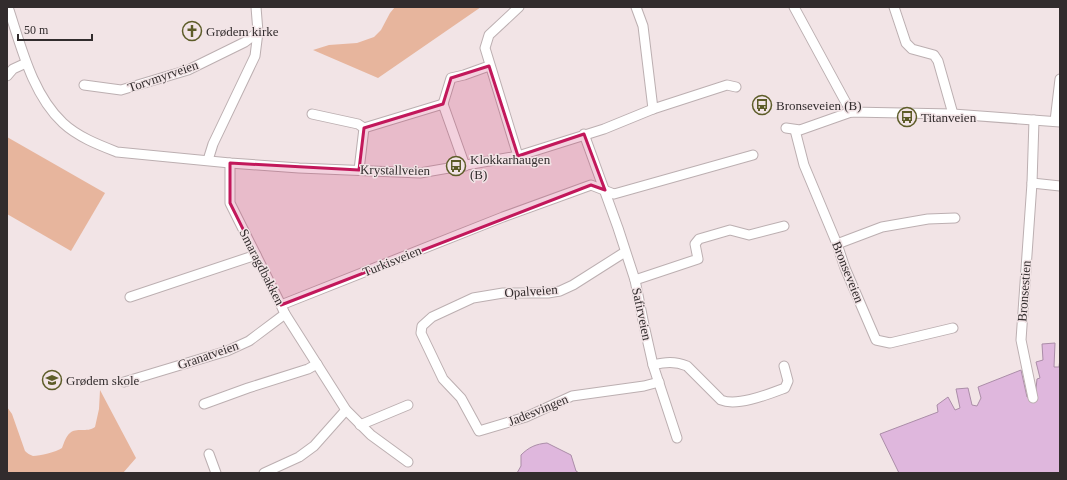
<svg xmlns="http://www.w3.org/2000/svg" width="1067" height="480" viewBox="0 0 1067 480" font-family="Georgia,serif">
	<rect width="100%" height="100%" fill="#f2e4e6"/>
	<g fill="#e7b59d">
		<path d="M395,7H481L378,78L313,50L329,45L357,43L374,37L381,30L390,13Z"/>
		<path d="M7,137L105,193L71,251L7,214Z"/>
		<path d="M100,390L136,458L123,473H7V407L12,414L25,451C27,453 30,455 33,456C40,456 56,452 62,448C64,443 66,436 70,433C76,427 87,433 95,427L99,409Z"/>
	</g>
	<g fill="#dfb7dd" stroke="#ab8da8">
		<path d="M1055,343L1054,367H1059L1060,358V473H899L880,434L938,412L937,405L948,397L955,410L960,408L956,389L968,388L972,405L977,406L981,398L978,387L1021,370L1027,397L1035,398L1037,379L1040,378L1036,362L1043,360L1042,344Z"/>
		<path d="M547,443L571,455L576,471L579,473H517L521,466V455C529,447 536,444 547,443Z"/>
	</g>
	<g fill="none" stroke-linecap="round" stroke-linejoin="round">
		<g stroke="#bcafb1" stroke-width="11">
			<g id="street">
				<path d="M8,7C21,46 32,94 63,123C78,137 99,145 117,152L230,163L299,168L420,173L518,156L604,129L653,109L727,85L736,87"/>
				<path d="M636,7L643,26L653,109"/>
				<path d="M794,7L851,112"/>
				<path d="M894,7L906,43L912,49L934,55L938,61L953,114"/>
				<path d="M7,76L13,69L26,63"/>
				<path d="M84,85L121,90L188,70L245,42L258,32"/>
				<path d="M443,104L451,78L464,75L489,66"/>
				<path d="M312,114L358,124L364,128L359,170"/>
				<path d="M1055,121L1060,79"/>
				<path d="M364,128L443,104L465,166"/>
				<path d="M786,128L800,130L851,112L953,114L1060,122"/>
				<path d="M795,130L804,165L837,244L845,268L876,340L890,343L953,328"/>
				<path d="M584,134L618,228L635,280L644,325L653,365L677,438"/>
				<path d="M518,156L485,48L489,35L519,7"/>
				<path d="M208,160L213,144L255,56L258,32L256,7"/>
				<path d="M230,163V203L281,305L285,314L346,410L371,435L408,462"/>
				<path d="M1032,183L1060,186"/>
				<path d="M837,244L882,227L928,219L955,218"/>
				<path d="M625,252L573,285L560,291L548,293H503L473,298L432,317L422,326L421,333L443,379L461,398L479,431L526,417L572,396L644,386L659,382"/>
				<path d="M635,280L698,259L695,244L699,239L730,230L749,235L784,226"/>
				<path d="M130,297L256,255"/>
				<path d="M281,305L503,217L591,185L614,194L753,155"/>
				<path d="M653,365C665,362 675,361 687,366L721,400C737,407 769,394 785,388L788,381L784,366"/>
				<path d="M124,382L227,351L249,341L285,314"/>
				<path d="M1033,398L1021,340L1032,183L1034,120"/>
				<path d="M204,404L248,388L308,369L317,364"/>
				<path d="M360,425L408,405"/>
				<path d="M209,454L216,473"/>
				<path d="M264,473L299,457L314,446L346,410"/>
			</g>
		</g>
		<use href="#street" stroke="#fff" stroke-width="9"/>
	</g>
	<path fill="#c2185b" fill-opacity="0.2" stroke="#c2185b" stroke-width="3" stroke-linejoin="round" d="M489,66L518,156L584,134L605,190L591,185L281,305L230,203V163L359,170L364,128L443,104L451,78Z"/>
	<defs>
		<g id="church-ring" transform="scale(1)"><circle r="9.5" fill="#f2e4e6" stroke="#5d5c28" stroke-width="1.5"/><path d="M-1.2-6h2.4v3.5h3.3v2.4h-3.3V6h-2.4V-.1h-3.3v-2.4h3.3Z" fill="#5d5c28"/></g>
		<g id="bus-ring" transform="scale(1)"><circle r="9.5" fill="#f2e4e6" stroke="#5d5c28" stroke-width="1.5"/><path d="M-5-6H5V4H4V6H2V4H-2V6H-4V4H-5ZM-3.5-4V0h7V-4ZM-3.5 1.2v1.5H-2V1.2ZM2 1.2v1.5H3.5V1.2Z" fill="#5d5c28"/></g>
		<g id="school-ring" transform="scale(1)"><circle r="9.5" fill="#f2e4e6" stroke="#5d5c28" stroke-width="1.5"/><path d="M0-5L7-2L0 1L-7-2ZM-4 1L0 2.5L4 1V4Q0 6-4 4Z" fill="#5d5c28"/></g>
	</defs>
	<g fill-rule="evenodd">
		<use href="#church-ring" x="192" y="31"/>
		<use href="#bus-ring" x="762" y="105"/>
		<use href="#bus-ring" x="907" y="117"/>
		<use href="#bus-ring" x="456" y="166"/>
		<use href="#school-ring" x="52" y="380"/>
	</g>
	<g text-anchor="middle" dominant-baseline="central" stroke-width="3" stroke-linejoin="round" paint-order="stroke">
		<g font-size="13" fill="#322c2d" stroke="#f2e4e6" text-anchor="start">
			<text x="206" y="31">Grødem kirke</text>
			<text x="776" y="105">Bronseveien (B)</text>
			<text x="921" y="117">Titanveien</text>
			<text x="470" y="159">Klokkarhaugen<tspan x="470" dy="15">(B)</tspan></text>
			<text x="66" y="380">Grødem skole</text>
		</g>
		<g font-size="13" fill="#322c2d" stroke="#f2e4e6">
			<text transform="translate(163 76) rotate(-19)">Torvmyrveien</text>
			<text transform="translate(395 170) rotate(1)">Krystallveien</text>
			<text transform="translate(392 261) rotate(-22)">Turkisveien</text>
			<text transform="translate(262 267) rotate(63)">Smaragdbakken</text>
			<text transform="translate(848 272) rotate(68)">Bronseveien</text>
			<text transform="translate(531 291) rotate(-4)">Opalveien</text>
			<text transform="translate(1024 291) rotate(-86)">Bronsestien</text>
			<text transform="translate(642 314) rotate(78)">Safirveien</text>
			<text transform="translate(208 355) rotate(-19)">Granatveien</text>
			<text transform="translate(538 410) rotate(-22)">Jadesvingen</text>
		</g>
	</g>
	<rect width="1067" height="480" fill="none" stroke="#322c2d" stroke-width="16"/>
	<path d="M18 34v6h74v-6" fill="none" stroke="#322c2d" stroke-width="2"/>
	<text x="24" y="34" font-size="12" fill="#322c2d" stroke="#f2e4e6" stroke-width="3" paint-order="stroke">50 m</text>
</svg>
